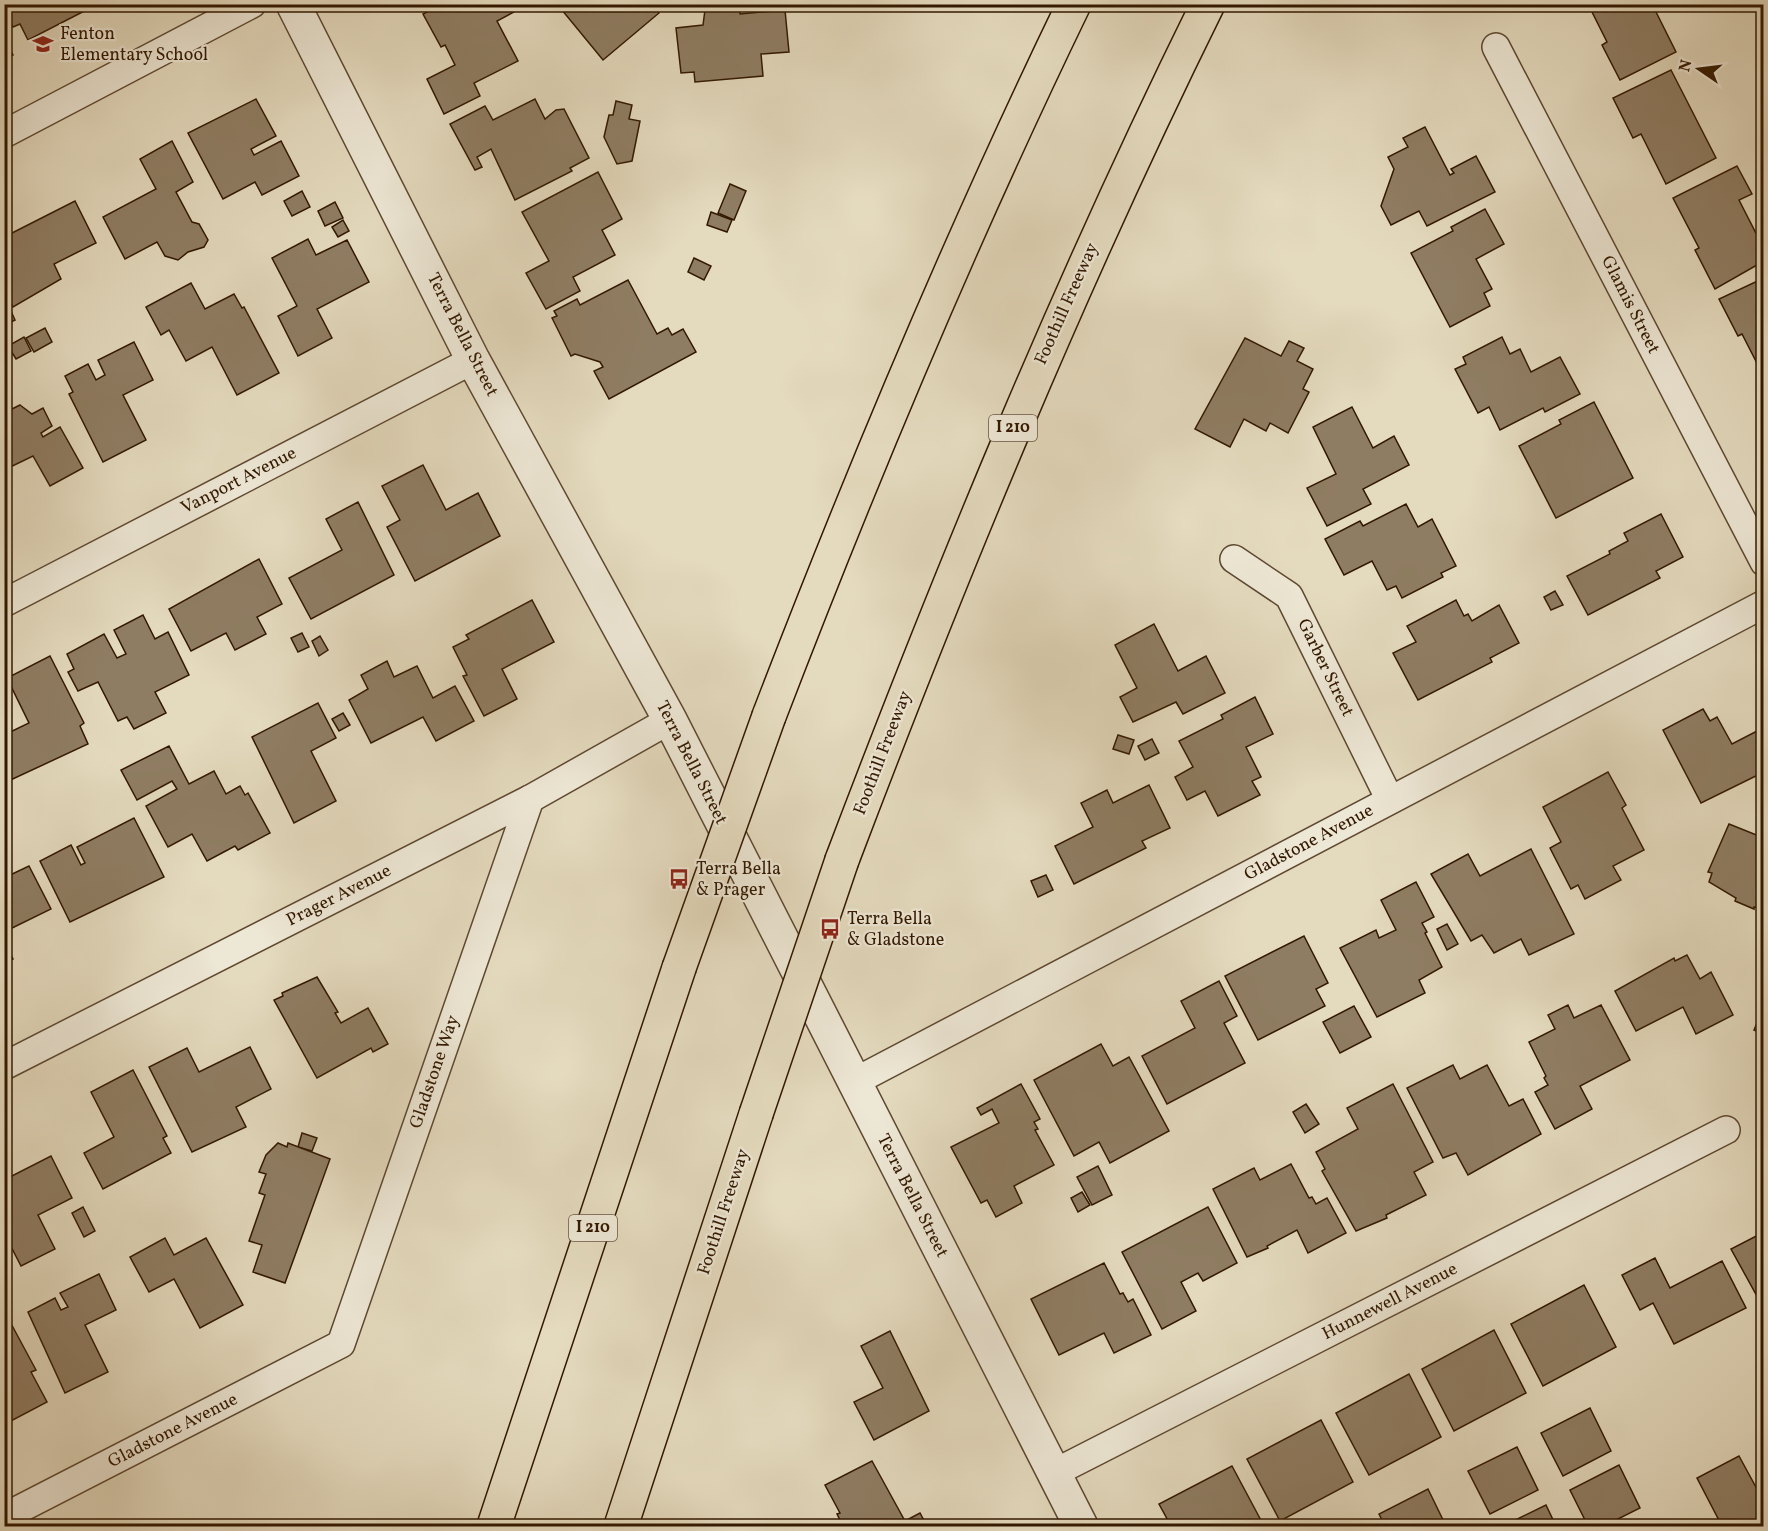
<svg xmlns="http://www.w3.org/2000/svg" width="1768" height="1531" viewBox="0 0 1768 1531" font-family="Vollkorn,serif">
	<rect width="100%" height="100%" fill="#e4dabe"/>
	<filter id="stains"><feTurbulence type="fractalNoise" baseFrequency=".00333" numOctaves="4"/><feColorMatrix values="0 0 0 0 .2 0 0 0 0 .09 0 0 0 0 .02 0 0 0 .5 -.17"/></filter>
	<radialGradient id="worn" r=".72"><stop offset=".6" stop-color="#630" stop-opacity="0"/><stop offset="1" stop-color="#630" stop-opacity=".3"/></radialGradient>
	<g fill="#8f7d63" stroke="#321800" stroke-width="1.5">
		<path d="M4,4H98L28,40L20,24L13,27L4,11Z"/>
		<path d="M442,4H511L514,12L497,21L518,61L474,83L480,96L444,114L427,79L455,65L445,45L441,47L423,14Z"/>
		<path d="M557,4H652L659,13L603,60Z"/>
		<path d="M1588,4H1652L1676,52L1620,80L1602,45L1607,42Z"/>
		<path d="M739,6L740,14L785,10L789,52L761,54L763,76L695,82L694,72L681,73L676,28L703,25L705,10Z"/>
		<path d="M4,38L13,55L4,59Z"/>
		<path d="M1671,70L1716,158L1666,184L1641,134L1633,138L1613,98Z"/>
		<path d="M256,99L276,136L251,149L254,155L281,141L299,176L262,195L255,182L223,199L188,133Z"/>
		<path d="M535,99L545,119L556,110L564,109L589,158L570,168L572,171L515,200L491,149L477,157L482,167L475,170L450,124L485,106L493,120Z"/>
		<path d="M616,101L632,105L629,119L640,121L632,161L617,164L604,137L609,115H613Z"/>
		<path d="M1425,127L1450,175L1454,173L1451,169L1476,156L1495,192L1427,226L1419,211L1391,225L1381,206L1394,169L1388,157L1408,147L1403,138Z"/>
		<path d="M172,141L193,182L176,192L192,222L199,224L208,240L204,247L188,252L178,260L165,256L157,242L125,259L103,217L156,189L140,159Z"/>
		<path d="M1737,166L1752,194L1739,200L1764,249V261L1715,289L1695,250L1699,248L1673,198Z"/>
		<path d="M598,172L622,219L602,230L615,255L573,277L580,291L546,309L526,273L549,261L522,212Z"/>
		<path d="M730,184L746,191L734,220L718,213Z"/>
		<path d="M302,191L310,207L292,216L284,201Z"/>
		<path d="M75,201L96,243L54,264L61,279L13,307L4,291V234L10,231L12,233Z"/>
		<path d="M335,202L343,218L325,226L318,211Z"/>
		<path d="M1485,209L1504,244L1476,259L1492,289L1484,293L1490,306L1450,327L1411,253L1453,231L1451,227Z"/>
		<path d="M711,212L732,220L727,232L707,225Z"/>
		<path d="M343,220L349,231L338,237L332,227Z"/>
		<path d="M308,239L316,255L347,240L369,282L317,309L332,338L298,356L278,316L297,306L272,258Z"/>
		<path d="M694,258L711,266L704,280L688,272Z"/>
		<path d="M1764,278V377L1742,334L1738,336L1719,299Z"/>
		<path d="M628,280L657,334L668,328L672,335L683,329L696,352L609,399L594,371L603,367L600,362L575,354L571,356L552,318L557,316L554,311L577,299L580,305Z"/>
		<path d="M191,283L205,309L234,294L242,308L244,307L279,373L237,395L212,347L186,361L169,330L161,335L146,307Z"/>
		<path d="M11,311L15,320L4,325V315Z"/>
		<path d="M45,328L52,342L34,352L26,338Z"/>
		<path d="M24,337L31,351L16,359L8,346Z"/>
		<path d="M1502,337L1510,354L1520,349L1531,372L1560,357L1580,394L1545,412L1543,408L1500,430L1489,407L1478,413L1455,369L1466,364L1463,357Z"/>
		<path d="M1245,338L1281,356L1289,341L1304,348L1297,361L1313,369L1303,389L1309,392L1288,433L1270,423L1266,431L1244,419L1230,447L1195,429Z"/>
		<path d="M134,342L153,380L123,395L146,440L103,462L69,394L73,392L65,376L88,364L96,380L105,375L98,360Z"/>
		<path d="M1594,402L1633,478L1556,518L1519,446L1561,424L1559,420Z"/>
		<path d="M20,405L32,414L43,408L52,426L41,433L43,437L60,427L83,468L50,486L33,456L4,470V413Z"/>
		<path d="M1352,407L1373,448L1394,436L1409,465L1363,489L1371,504L1327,526L1307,488L1336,474L1313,427Z"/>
		<path d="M423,465L446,510L478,493L500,536L415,581L387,527L400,520L382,486Z"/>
		<path d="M358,502L394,575L311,619L289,578L342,550L326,519Z"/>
		<path d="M1406,504L1418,527L1432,519L1456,566L1441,573L1443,577L1402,598L1396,586L1387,590L1372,561L1344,575L1325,539L1360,521L1363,526Z"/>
		<path d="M1661,514L1683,557L1656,571L1660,578L1588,615L1567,576L1610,554L1609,551L1628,541L1624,533Z"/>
		<path d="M259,559L282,604L257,617L266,634L235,650L226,633L191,651L169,609Z"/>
		<path d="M1555,591L1563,605L1551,610L1544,597Z"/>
		<path d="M532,600L554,642L502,669L517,699L484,716L463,676L467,675L453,647L469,639L466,635Z"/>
		<path d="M1456,600L1464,616L1468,614L1472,621L1499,605L1519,643L1490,658L1492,662L1418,700L1393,653L1416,642L1407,626Z"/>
		<path d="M143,615L155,639L168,632L189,675L155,692L166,713L134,729L127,717L118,721L98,682L78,691L68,672L74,669L67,654L104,634L117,658L126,654L114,630Z"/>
		<path d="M1154,624L1178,671L1206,656L1225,693L1183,714L1176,702L1133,722L1120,697L1137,688L1115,645Z"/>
		<path d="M302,633L309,647L298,652L291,638Z"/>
		<path d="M320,636L328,650L319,656L312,641Z"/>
		<path d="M50,656L84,723L80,726L88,744L4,783V735L29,723L7,678Z"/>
		<path d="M387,661L394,677L417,666L433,698L455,686L474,721L436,741L423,717L371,743L349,700L368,689L361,675Z"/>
		<path d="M1255,697L1273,734L1246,747L1261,777L1252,781L1260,795L1218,816L1205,791L1187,800L1175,777L1193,767L1179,741L1223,719L1221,715Z"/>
		<path d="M318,703L336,738L311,751L336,801L294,823L252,737Z"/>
		<path d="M1703,709L1710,721L1717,717L1732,744L1759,730L1764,737V772L1701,803L1663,730Z"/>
		<path d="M343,713L350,725L339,731L332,719Z"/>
		<path d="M1118,735L1134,740L1129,754L1113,749Z"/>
		<path d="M1152,739L1159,753L1145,760L1138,746Z"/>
		<path d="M169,746L189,784L214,771L226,794L240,786L245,795L248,793L270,833L238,850L235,846L207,861L192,834L168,847L146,806L177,789L172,781L137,800L121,770Z"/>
		<path d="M1608,772L1626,805L1622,808L1644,850L1613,866L1621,880L1585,899L1578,885L1571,889L1550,848L1561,842L1543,807Z"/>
		<path d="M1149,785L1170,828L1142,841L1146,848L1074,884L1055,846L1093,827L1081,803L1107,790L1113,803Z"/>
		<path d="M134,818L164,877L70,922L40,861L71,845L81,865L85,863L77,847Z"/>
		<path d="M1729,824L1764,838V908L1754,907V909L1735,901L1736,898L1709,882L1712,873L1708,872Z"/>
		<path d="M1531,849L1574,934L1529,955L1521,939L1494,953L1482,935L1471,941L1431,874L1468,854L1480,876Z"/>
		<path d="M29,866L51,909L4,932V874L6,877Z"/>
		<path d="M1046,875L1053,890L1038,897L1031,881Z"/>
		<path d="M1416,882L1434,917L1422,923L1427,932L1425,933L1442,967L1419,980L1425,993L1377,1017L1340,948L1376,930L1379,938L1396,930L1381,900Z"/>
		<path d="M1447,924L1458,944L1447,950L1437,929Z"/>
		<path d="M1304,936L1328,983L1316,989L1325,1006L1258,1040L1225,976Z"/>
		<path d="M4,942L13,959L4,964Z"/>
		<path d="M1687,955L1700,979L1711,972L1733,1015L1696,1034L1683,1007L1636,1031L1615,991L1674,958L1675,961Z"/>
		<path d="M317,977L338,1012L335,1013L341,1023L368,1008L388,1044L373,1052L371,1048L317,1078L274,1000L283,996L282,993Z"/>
		<path d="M1219,981L1237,1016L1224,1023L1245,1063L1167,1104L1142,1056L1195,1028L1181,1001Z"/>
		<path d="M1568,1005L1574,1018L1601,1005L1630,1060L1580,1086L1592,1109L1555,1129L1535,1092L1548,1085L1544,1078L1546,1076L1529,1042L1555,1029L1548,1015Z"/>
		<path d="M1354,1006L1371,1037L1340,1053L1323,1022Z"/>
		<path d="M1764,1006V1034L1754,1030Z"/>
		<path d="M1101,1044L1113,1066L1129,1057L1169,1131L1110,1163L1099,1142L1074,1156L1034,1080Z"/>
		<path d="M250,1047L271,1089L236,1107L246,1127L192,1152L149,1067L187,1048L199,1072Z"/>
		<path d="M1453,1065L1460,1079L1487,1065L1509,1106L1523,1099L1541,1134L1468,1175L1456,1153L1443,1158L1407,1088Z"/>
		<path d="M133,1070L167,1136L163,1138L171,1153L103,1189L84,1153L114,1137L91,1092Z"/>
		<path d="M1021,1084L1040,1119L1034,1122L1038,1129L1035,1130L1054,1165L1014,1186L1022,1203L996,1217L987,1200L981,1203L951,1147L999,1123L992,1109L981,1115L977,1108Z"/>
		<path d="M1393,1084L1433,1162L1414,1172L1426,1195L1386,1215L1387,1218L1356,1231L1322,1171L1325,1169L1316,1152L1358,1129L1347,1108Z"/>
		<path d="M1306,1104L1319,1124L1305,1133L1293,1112Z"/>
		<path d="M302,1133L317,1138L312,1151L298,1147Z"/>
		<path d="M278,1143L287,1147L288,1143L330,1159L285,1283L253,1272L262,1245L249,1241L265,1195L259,1193L266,1174L259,1172L266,1155Z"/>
		<path d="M51,1156L72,1198L38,1215L55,1249L21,1266L4,1233V1180Z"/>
		<path d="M1291,1164L1309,1198L1312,1197L1316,1204L1327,1198L1346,1233L1308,1253L1297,1230L1267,1246L1268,1248L1247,1257L1213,1189L1254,1168L1260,1180Z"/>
		<path d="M1098,1166L1112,1195L1092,1205L1077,1177Z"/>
		<path d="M1082,1192L1090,1205L1078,1212L1071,1198Z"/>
		<path d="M83,1207L95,1231L84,1237L72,1213Z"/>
		<path d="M1208,1207L1237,1263L1203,1281L1198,1273L1181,1282L1196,1311L1162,1329L1122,1252Z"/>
		<path d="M1764,1232V1309L1731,1249Z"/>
		<path d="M165,1238L174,1255L206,1238L243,1305L200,1328L174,1279L149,1292L130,1257Z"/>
		<path d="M1655,1258L1670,1288L1722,1261L1746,1308L1674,1344L1653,1303L1640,1310L1622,1275Z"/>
		<path d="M1104,1263L1120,1294L1123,1293L1128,1302L1133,1299L1151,1335L1114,1353L1104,1333L1059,1355L1031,1299Z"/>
		<path d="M99,1274L116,1310L85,1325L108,1372L65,1393L28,1312L55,1298L61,1310L68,1307L60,1293Z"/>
		<path d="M1584,1285L1616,1347L1543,1386L1511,1324Z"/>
		<path d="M8,1318L36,1370L31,1372L47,1402L9,1422L4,1413V1320Z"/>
		<path d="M1494,1330L1526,1393L1454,1431L1422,1369Z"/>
		<path d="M890,1331L929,1411L874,1440L854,1402L883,1388L861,1346Z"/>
		<path d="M1409,1374L1441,1437L1369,1475L1336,1413Z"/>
		<path d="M1590,1408L1611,1451L1563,1476L1541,1433Z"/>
		<path d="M1321,1420L1353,1482L1280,1521L1247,1459Z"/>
		<path d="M1517,1447L1538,1490L1490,1514L1468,1471Z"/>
		<path d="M1739,1456L1764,1502V1526H1722L1697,1478Z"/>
		<path d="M872,1461L905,1521L920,1513L927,1526H843L837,1514L840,1513L825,1485Z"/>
		<path d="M1619,1465L1640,1508L1604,1526H1588L1570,1490Z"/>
		<path d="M1232,1466L1264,1526H1171L1159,1504Z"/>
		<path d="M1428,1489L1446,1526H1385L1379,1514Z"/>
		<path d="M1546,1505L1556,1526H1503Z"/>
	</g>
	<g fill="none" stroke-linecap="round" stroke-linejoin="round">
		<g stroke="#5e4830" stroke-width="30">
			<g id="minor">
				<path d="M1496,47L1764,562"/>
				<path d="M4,134L252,4"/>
				<path d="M1234,559L1289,596L1390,800"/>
				<path d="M4,603L473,360"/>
				<path d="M4,1066L530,799L670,720"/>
				<path d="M854,1082L1764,604"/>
				<path d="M1054,1473L1726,1130"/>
				<path d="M4,1517L341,1344L530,799"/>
			</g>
		</g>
		<g stroke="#5e4830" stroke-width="36">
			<path id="tertiary" d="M293,4L473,360L670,720L1081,1526"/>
		</g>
		<g stroke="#321800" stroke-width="36">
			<g id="motorway">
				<path d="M769,716C862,474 961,237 1074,4"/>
				<path d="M842,860C952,570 1070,283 1208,4"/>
				<path d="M494,1526L679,968"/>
				<path d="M621,1526L756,1114"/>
			</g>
		</g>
		<use href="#minor" stroke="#ede7d5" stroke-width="27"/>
		<use href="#tertiary" stroke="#ede7d5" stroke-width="33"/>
		<use href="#motorway" stroke="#e4dabe" stroke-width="33"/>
		<g stroke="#321800" stroke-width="36" stroke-linecap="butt">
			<g id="motorway-bridge">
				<path d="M679,968L769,716"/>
				<path d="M756,1114L842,860"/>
			</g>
		</g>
		<use href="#motorway-bridge" stroke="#e4dabe" stroke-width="33"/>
	</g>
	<defs>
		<g id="school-bare" transform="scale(1.62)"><path d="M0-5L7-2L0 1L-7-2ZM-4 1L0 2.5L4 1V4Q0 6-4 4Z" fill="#8f2418" stroke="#ede7d5" stroke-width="2.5" paint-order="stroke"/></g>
		<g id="bus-bare" transform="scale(1.62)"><path d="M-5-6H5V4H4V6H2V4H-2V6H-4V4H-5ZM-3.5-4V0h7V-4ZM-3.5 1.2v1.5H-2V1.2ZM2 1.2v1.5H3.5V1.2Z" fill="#8f2418" stroke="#ede7d5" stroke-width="2.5" paint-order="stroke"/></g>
	</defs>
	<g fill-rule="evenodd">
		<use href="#school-bare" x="43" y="44"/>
		<use href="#bus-bare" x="679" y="879"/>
		<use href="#bus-bare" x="830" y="929"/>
	</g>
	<g text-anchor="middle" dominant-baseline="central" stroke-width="4.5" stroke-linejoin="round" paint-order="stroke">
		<g fill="#ede7d5" stroke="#6a5640" stroke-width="1.5">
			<rect x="989" y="415" width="48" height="26" rx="4.5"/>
			<rect x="569" y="1215" width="48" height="26" rx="4.5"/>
		</g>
		<g font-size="16" font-weight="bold" fill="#321800">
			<text x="1013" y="428">I 210</text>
			<text x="593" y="1228">I 210</text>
		</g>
		<g font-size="18" fill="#321800" stroke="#ede7d5" text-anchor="start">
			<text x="60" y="34">Fenton<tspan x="60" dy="21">Elementary School</tspan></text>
			<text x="696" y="869">Terra Bella<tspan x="696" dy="21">&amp; Prager</tspan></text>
			<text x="847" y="919">Terra Bella<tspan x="847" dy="21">&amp; Gladstone</tspan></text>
		</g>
		<g font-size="18" fill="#321800" stroke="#ede7d5">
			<text transform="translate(1067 304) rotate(-66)">Foothill Freeway</text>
			<text transform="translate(1630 305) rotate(63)">Glamis Street</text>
			<text transform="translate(462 335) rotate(63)">Terra Bella Street</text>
			<text transform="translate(239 481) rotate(-27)">Vanport Avenue</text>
			<text transform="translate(1325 668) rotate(64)">Garber Street</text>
			<text transform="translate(883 753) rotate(-69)">Foothill Freeway</text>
			<text transform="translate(691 763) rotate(63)">Terra Bella Street</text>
			<text transform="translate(1309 843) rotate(-28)">Gladstone Avenue</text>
			<text transform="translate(339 896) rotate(-27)">Prager Avenue</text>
			<text transform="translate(435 1072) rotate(-71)">Gladstone Way</text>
			<text transform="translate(912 1196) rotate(63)">Terra Bella Street</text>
			<text transform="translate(724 1212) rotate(-72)">Foothill Freeway</text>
			<text transform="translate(1390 1302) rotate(-27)">Hunnewell Avenue</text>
			<text transform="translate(173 1431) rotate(-27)">Gladstone Avenue</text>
		</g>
	</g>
	<rect width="1768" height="1531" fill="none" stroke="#e4dabe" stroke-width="24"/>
	<rect x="6" y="6" width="1756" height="1519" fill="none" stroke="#321800" stroke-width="3"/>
	<rect x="12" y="12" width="1744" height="1507" fill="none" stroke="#321800" stroke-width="1.5"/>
	<g transform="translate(1699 69) rotate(284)" stroke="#ede7d5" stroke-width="4.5" paint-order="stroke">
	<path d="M0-4.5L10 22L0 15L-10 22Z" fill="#321800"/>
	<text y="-9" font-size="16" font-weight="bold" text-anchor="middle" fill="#321800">N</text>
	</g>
	<rect width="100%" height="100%" filter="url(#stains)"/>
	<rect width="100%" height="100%" fill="url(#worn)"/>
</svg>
